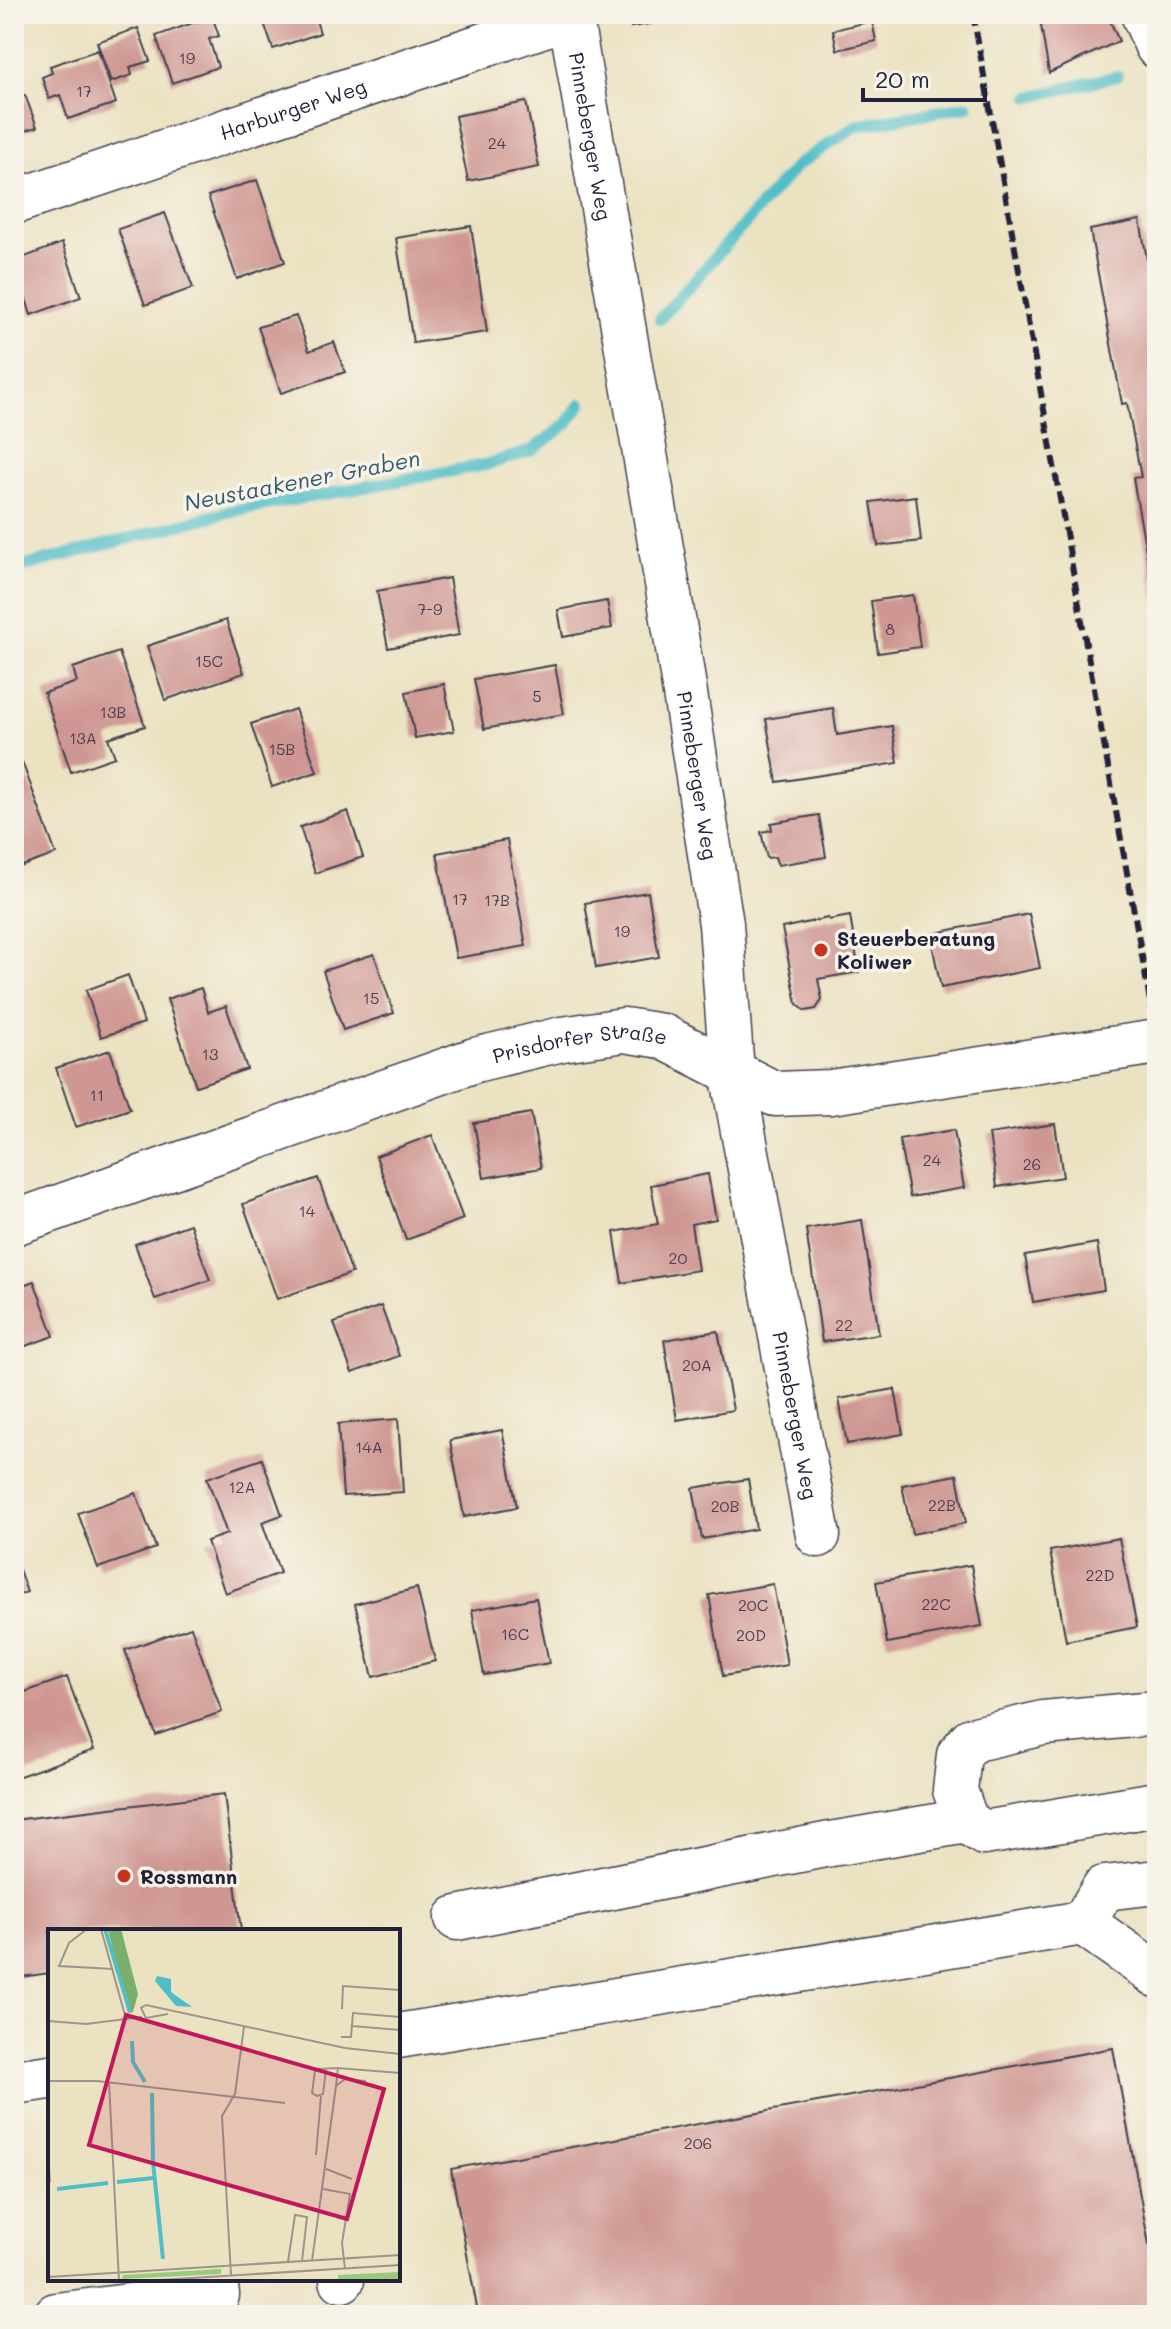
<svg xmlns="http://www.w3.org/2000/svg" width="1171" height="2329" viewBox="0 0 1171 2329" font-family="Mali,sans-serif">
	<rect width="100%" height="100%" fill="#f7f3e8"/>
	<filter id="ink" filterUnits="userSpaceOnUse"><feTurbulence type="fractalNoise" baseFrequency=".0125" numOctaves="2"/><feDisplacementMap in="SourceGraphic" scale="16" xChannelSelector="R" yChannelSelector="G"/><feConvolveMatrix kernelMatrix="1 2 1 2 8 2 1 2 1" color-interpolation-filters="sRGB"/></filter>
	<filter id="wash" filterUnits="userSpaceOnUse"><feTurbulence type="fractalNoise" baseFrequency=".006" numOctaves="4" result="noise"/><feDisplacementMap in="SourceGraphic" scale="32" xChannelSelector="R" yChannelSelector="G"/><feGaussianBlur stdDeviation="1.8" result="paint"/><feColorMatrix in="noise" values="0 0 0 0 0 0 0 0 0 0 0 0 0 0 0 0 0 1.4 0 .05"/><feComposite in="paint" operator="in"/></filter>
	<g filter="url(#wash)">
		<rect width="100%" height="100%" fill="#ebe2c1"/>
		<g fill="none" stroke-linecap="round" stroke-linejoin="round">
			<g stroke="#50bec8" stroke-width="12">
				<path d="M1030,97L1117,76"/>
				<path d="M660,319L797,165L856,126L968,106"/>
				<path d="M14,569L232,511L485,465L531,451L567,424L581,404"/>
			</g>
		</g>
		<g id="blocks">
			<g fill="#cf9793">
				<path d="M261,14H314L320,33L273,49Z"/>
				<path d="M629,14H696V16L631,27Z"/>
				<path d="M1039,14H1107L1119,41L1049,73Z"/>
				<path d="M212,16L219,36L209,39L218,67L172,83L156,36Z"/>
				<path d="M872,21L876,41L837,50L833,30Z"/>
				<path d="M138,28L150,61L130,67L132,75L111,82L97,42Z"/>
				<path d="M98,50L116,103L68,119L60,95L49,99L42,77L52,73L50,66Z"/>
				<path d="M25,95L37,127L20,132L14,114V99Z"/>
				<path d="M526,102L539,167L468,181L455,116Z"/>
				<path d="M257,180L285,262L237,279L208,196Z"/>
				<path d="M165,213L193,288L145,305L118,229Z"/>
				<path d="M1140,220L1157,316L1155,603L1133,478L1141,477L1127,403L1122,404L1090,230Z"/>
				<path d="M471,226L487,332L413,343L396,238Z"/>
				<path d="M62,243L81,297L31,315L14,261Z"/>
				<path d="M296,316L309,351L334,342L345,372L281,393L258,327Z"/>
				<path d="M916,496L921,541L878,546L871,502Z"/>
				<path d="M449,578L459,635L388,648L377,591Z"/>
				<path d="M913,595L920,647L878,653L871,601Z"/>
				<path d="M607,601L612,628L563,637L558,610Z"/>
				<path d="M226,620L244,673L165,700L147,646Z"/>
				<path d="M119,652L145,726L108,738L115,757L71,772L44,693L77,682L73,668Z"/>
				<path d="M555,665L564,714L484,729L474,679Z"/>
				<path d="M444,684L454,731L415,738L406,692Z"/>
				<path d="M833,708L837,735L892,726L898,763L777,782L766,719Z"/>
				<path d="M295,709L317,772L272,787L251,724Z"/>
				<path d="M14,740L56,854L14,869Z"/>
				<path d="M348,811L363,857L315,873L300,827Z"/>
				<path d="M819,815L826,857L778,865L775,857L767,858L761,832L772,830L771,823Z"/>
				<path d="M507,840L526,946L456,958L437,853Z"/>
				<path d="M648,892L659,957L596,968L585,903Z"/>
				<path d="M1029,914L1040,968L941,988L930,934Z"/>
				<path d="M850,916L859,972L818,979L822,1000L816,1009L805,1011L797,1004L782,928L828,918L829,920Z"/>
				<path d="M374,954L394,1013L343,1030L323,971Z"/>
				<path d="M128,975L144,1023L101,1037L86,990Z"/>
				<path d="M201,988L208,1012L226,1006L247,1069L196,1086L167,999Z"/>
				<path d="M110,1050L130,1109L76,1127L56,1068Z"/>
				<path d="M531,1113L541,1168L484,1178L474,1123Z"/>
				<path d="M1055,1124L1063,1177L997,1187L989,1134Z"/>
				<path d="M954,1130L964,1188L910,1197L899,1139Z"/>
				<path d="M432,1135L463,1219L406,1240L376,1156Z"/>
				<path d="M708,1174L716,1219L691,1224L698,1270L622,1283L614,1232L658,1224L651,1185Z"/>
				<path d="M318,1178L352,1273L277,1299L243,1204Z"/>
				<path d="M862,1220L879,1334L822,1342L806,1229Z"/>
				<path d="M190,1224L210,1280L155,1299L135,1244Z"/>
				<path d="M1097,1243L1104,1290L1033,1302L1025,1256Z"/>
				<path d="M34,1281L54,1336L14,1350V1288Z"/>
				<path d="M381,1306L399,1356L352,1373L334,1323Z"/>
				<path d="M718,1331L733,1410L677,1420L664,1340Z"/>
				<path d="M895,1389L903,1434L847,1444L839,1399Z"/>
				<path d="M398,1419L403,1492L343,1496L338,1424Z"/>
				<path d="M502,1430L517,1507L464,1517L450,1440Z"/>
				<path d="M262,1459L282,1515L262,1522L280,1573L225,1593L207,1541L227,1534L207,1478Z"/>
				<path d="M957,1475L966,1523L912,1534L902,1485Z"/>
				<path d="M748,1479L756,1529L702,1539L693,1488Z"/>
				<path d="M136,1493L156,1548L98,1568L78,1513Z"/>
				<path d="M1119,1538L1137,1627L1066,1641L1050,1551Z"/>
				<path d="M14,1556L27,1592L14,1597Z"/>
				<path d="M971,1565L982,1626L887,1643L876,1582Z"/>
				<path d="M773,1584L787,1665L723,1676L709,1595Z"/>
				<path d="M417,1588L435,1661L373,1677L355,1604Z"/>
				<path d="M536,1598L549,1663L484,1675L472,1610Z"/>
				<path d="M191,1627L222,1712L156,1735L125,1650Z"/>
				<path d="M67,1677L94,1750L17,1777L14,1768V1696Z"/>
				<path d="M224,1794L241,1931H50V1973L14,1978V1820Z"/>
				<path d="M1113,2048L1149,2245L1157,2243V2315H486L485,2311L478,2313L451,2169Z"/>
			</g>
		</g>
	</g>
	<g filter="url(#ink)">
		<use href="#blocks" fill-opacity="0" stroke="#403f4f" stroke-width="2"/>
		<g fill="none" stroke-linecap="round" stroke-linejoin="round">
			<g stroke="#403f4f" stroke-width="47">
				<g id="minor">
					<path id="s1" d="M570,14L676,636L721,924L732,1072L818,1535"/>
					<path d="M1143,14L1157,46"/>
					<path id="s2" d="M14,202L571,16"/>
					<path id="s3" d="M14,1223L475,1060L562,1039L624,1030L662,1036L775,1094L831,1092L1157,1042"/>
					<path d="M1157,1713L1043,1723L971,1740L959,1755L955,1790L966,1821L984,1833L1157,1804"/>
					<path d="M457,1918L825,1845L966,1821"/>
					<path d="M1083,1923L1104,1888L1157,1882"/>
					<path d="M398,2036L1083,1923L1157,1975"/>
					<path d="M14,2082L50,2077"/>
					<path d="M342,2280V2279"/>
					<path d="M56,2315L217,2295L215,2279"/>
				</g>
			</g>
			<use href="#minor" stroke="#fff" stroke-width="44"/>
			<path stroke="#22223b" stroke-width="6" stroke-dasharray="12 6" stroke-linecap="butt" d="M973,14L1157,1040"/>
		</g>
	</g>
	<g fill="#c8321e" stroke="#f7f3e8" stroke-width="3">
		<circle cx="821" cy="950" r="8"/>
		<circle cx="124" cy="1876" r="8"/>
	</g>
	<g text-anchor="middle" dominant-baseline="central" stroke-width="7" stroke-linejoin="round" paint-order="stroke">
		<g font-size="16" fill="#4d3f51">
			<text x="187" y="57">19</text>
			<text x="84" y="90">17</text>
			<text x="497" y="142">24</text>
			<text x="430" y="608">7-9</text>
			<text x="890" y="628">8</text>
			<text x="209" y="660">15C</text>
			<text x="537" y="695">5</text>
			<text x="113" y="711">13B</text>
			<text x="83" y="737">13A</text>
			<text x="282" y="748">15B</text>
			<text x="460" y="898">17</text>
			<text x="497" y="899">17B</text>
			<text x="622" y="930">19</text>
			<text x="371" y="997">15</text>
			<text x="210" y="1053">13</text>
			<text x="97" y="1094">11</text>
			<text x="932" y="1159">24</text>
			<text x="1032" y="1163">26</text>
			<text x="307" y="1210">14</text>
			<text x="678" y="1257">20</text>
			<text x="844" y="1324">22</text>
			<text x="697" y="1364">20A</text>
			<text x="369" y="1446">14A</text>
			<text x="242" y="1486">12A</text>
			<text x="942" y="1504">22B</text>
			<text x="725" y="1505">20B</text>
			<text x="1100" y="1574">22D</text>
			<text x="936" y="1603">22C</text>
			<text x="753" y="1604">20C</text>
			<text x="515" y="1633">16C</text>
			<text x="751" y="1634">20D</text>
			<text x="698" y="2142">206</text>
		</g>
		<g font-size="20" fill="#22223b" stroke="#f7f3e8">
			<text stroke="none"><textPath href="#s2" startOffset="294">Harburger Weg</textPath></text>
			<text stroke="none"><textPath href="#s1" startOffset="124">Pinneberger Weg</textPath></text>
			<text stroke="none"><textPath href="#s1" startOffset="772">Pinneberger Weg</textPath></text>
			<text stroke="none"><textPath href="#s3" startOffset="596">Prisdorfer Straße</textPath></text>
			<text stroke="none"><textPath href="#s1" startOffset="1420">Pinneberger Weg</textPath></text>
		</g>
		<g font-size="20" font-weight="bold" fill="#22223b" stroke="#f7f3e8" text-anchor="start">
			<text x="837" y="938">Steuerberatung<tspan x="837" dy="23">Koliwer</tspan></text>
			<text x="140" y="1876">Rossmann</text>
		</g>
		<g font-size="22" font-style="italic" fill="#32596c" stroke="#f7f3e8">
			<text transform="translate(302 480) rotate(-11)">Neustaakener Graben</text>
		</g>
	</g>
	<g transform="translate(48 1929)">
		<rect width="352" height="352" fill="#ebe2c1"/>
		<path d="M173,340V345L74,350L75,346ZM352,343V352H290V346Z" fill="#98cb7b"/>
		<path d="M60,0H73L90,65L85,83L80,84Z" fill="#7aaf6b"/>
		<path d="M109,47L123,50V63L144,78L128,77L107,52Z" fill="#50bec8"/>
		<path fill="none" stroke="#50bec8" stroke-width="4" d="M57,0L82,83M84,112L85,133L97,153M104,164L105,233L115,330M69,253L105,249M9,260L60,254"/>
		<path fill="none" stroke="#9b958b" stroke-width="2" d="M39,0L21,14L11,37L65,40M53,0L78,90M294,80L295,57L352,61M120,85L98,89L93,79L98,76L297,119L352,125M0,92L38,95L94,88M304,97L352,101M293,108H303L305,84L352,88M278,140L275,165L269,167L264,164L267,142L270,140L289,139M0,152H49L237,174M61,153L71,352M288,157L290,139L352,144M0,225L2,253M268,226L273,167M278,240L304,250M275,260L302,265L294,314L297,340M264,332L288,157L297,150L318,152M240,333L247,286L259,288L254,332M183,346L174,187L187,165L196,98M0,348L352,326M96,352L352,336"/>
		<path fill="#c2185b" fill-opacity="0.15" stroke="#c2185b" stroke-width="4" d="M78,86L336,160L299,290L41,216Z"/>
		<rect width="352" height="352" fill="none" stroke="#22223b" stroke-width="4"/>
	</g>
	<rect width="1171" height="2329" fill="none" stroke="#f7f3e8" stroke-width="48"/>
	<path d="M863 88v12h122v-12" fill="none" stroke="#22223b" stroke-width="4"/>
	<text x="875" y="88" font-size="24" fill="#22223b" stroke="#f7f3e8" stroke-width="6" paint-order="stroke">20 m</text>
</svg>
